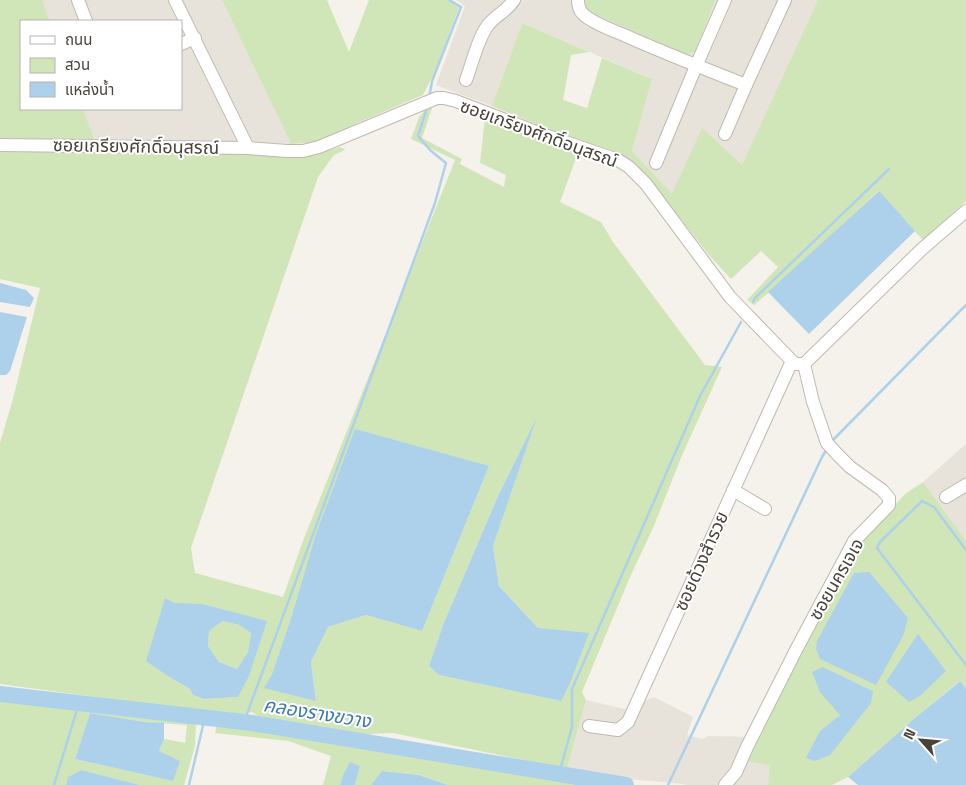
<svg xmlns="http://www.w3.org/2000/svg" width="966" height="785" viewBox="0 0 966 785" font-family="'Space Grotesk','Noto Sans Thai',sans-serif">
	<rect width="100%" height="100%" fill="#f4f2eb"/>
	<g fill="#e8e3da">
		<path d="M42,0H222L291,144L115,139L95,141L83,109H181V21H50Z"/>
		<path d="M456,0H818L742,166L672,195L632,151L652,79L522,23L492,106L436,85L465,6Z"/>
		<path d="M966,444V541L923,482Z"/>
		<path d="M654,697L693,717L687,735L702,739L708,736L756,737L771,765L768,785H688L674,783L614,778L567,769L586,700L625,709Z"/>
	</g>
	<g fill="#d0e5b8" fill-rule="evenodd">
		<path d="M0,0H42L50,21H21V109H83L95,141L0,138Z"/>
		<path d="M222,0H327L349,52L369,0H447L459,7L435,71L423,95L357,123L319,142L291,144Z"/>
		<path d="M584,0H715L695,52L686,54L590,12L583,3Z"/>
		<path d="M818,0H966V201L923,240L878,191L782,281L754,305L747,300L778,267L761,251L731,279L709,255L661,194L628,159L611,150L560,134L492,106L522,23L589,52L571,55L563,100L587,108L602,58L652,79L632,151L672,194L702,128L742,165Z"/>
		<path d="M428,107L432,108L422,138L462,159L460,164L504,187L506,175L480,163L485,118L578,153L560,202L601,222L613,242L705,365L722,367L683,453L653,528L630,577L582,692L586,700L567,769L393,733L370,734L363,737L262,719L252,712L232,717L214,713L0,684V443L13,399L40,288L0,279V151L313,155L340,147L345,150L334,155L318,177L191,548L195,573L283,597L303,541L455,160L411,139L419,117ZM535,422L493,546L499,586L538,628L561,701L439,675L429,666L443,625L498,496ZM489,466L422,631L366,615L328,627L311,662L316,700L265,687L272,674L293,612ZM165,598L175,603L267,621L238,697L204,699L193,695L190,689L166,675L147,661Z"/>
		<path d="M923,482L966,541V689L959,681L915,718L848,777L832,785H768L770,765L745,761L756,737L849,562L861,543L905,494ZM823,667L873,691L820,731L840,715Z"/>
		<path d="M223,621L239,625L251,633L248,652L237,669L219,662L208,646L209,631Z"/>
		<path d="M0,698L190,718L196,721L195,746L184,785H140L81,770L68,777L66,785H0ZM90,713L145,722L187,725L185,743L164,739L159,751L173,781L75,759Z"/>
		<path d="M217,725L267,730L334,744L594,785H448L419,775L382,771L371,785H355L360,766L343,775L340,785H323L331,756L288,741L215,733Z"/>
	</g>
	<g fill="#add1eb" fill-rule="evenodd">
		<path d="M879,191L915,231L809,334L768,292Z"/>
		<path d="M0,283L26,290L34,298L30,307L0,302Z"/>
		<path d="M0,312L27,317L10,371L6,375H0Z"/>
		<path d="M537,417L493,546L499,586L538,628L589,633L570,683L561,701L439,675L429,666L443,625L498,496Z"/>
		<path d="M355,429L489,466L422,631L366,615L328,627L311,662L316,701L264,688L272,674L293,612L316,534Z"/>
		<path d="M869,572L908,618L903,636L876,685L820,659L816,649L817,641L854,573Z"/>
		<path d="M165,598L175,603L202,604L267,621L249,676L238,697L204,699L193,695L190,689L166,675L146,661ZM223,621L239,625L251,633L248,652L237,669L219,662L208,646L209,631Z"/>
		<path d="M918,634L946,671L920,696L909,702L886,682Z"/>
		<path d="M823,667L873,691L871,703L830,755L815,761L806,758L820,731L840,715L820,692L812,672Z"/>
		<path d="M960,681L966,689V785H858L848,777L915,718Z"/>
		<path d="M90,713L145,722L164,723V739L159,751L180,761L173,781L75,759Z"/>
		<path d="M350,762L360,766L355,785H340L343,775Z"/>
		<path d="M81,770L140,785H66L68,777Z"/>
		<path d="M382,771L419,775L448,785H371Z"/>
	</g>
	<g fill="none" stroke-linecap="round" stroke-linejoin="round">
		<g stroke="#add1eb" stroke-width="2.5">
			<path d="M430,93L432,81L461,7L449,0"/>
			<path d="M753,302L755,298L889,169"/>
			<path d="M834,439L966,305"/>
			<path d="M966,550L934,507L922,501L880,542L877,548L966,665"/>
			<path d="M244,722L435,203L446,163L430,150L418,136L426,111"/>
			<path d="M559,774L572,727V689L700,396L741,322"/>
			<path d="M54,785L79,703"/>
			<path d="M189,785L205,717"/>
			<path d="M576,785L579,777"/>
			<path d="M668,785L822,457L825,452"/>
		</g>
		<path stroke="#add1eb" stroke-width="16" d="M0,694L252,723L626,785"/>
		<g stroke="#bfb9ae" stroke-width="14">
			<g id="minor">
				<path d="M78,0L86,21"/>
				<path d="M175,0L248,148"/>
				<path d="M578,0C578,6 579,10 583,14C592,23 612,30 624,35C664,53 705,69 746,85"/>
				<path d="M181,44L195,38"/>
				<path d="M466,80C472,64 478,38 488,25C496,15 506,12 514,0"/>
				<path d="M725,134L746,85L785,0"/>
				<path d="M0,145L248,148L287,151H303L319,147L437,98H444L456,101L539,133L618,160L629,167L646,184L730,297L792,361L796,364H804L922,249L966,211"/>
				<path d="M656,163L696,66L725,0"/>
				<path d="M733,490L765,509"/>
				<path d="M946,497L966,485"/>
				<path d="M589,726L618,730L628,722L792,361"/>
				<path d="M725,785L736,772L747,747L796,650L854,541L889,505V498L882,490L850,467L838,455L827,443L813,402L804,364"/>
			</g>
		</g>
		<use href="#minor" stroke="#fff" stroke-width="12"/>
	</g>
	<g text-anchor="middle" dominant-baseline="central" stroke-width="4" stroke-linejoin="round" paint-order="stroke">
		<g font-size="18" fill="#484239" stroke="#fff">
			<text transform="translate(539 133) rotate(20)">ซอยเกรียงศักดิ์อนุสรณ์</text>
			<text transform="translate(136 146) rotate(1)">ซอยเกรียงศักดิ์อนุสรณ์</text>
			<text transform="translate(701 561) rotate(-66)">ซอยด้วงสำรวย</text>
			<text transform="translate(836 579) rotate(-60)">ซอยนครเจเจ</text>
		</g>
		<g font-size="19" font-style="italic" fill="#3b7bac" stroke="#fff">
			<text transform="translate(317 713) rotate(9)">คลองรางขวาง</text>
		</g>
	</g>
	<rect x="20" y="20" width="162" height="90" fill="#ffffff" stroke="#b6b3b0"/>
	<rect x="30" y="36" width="25" height="8" fill="#ffffff" stroke="#b6b3b0"/>
	<text x="65" y="45" font-size="15" fill="#484239">ถนน</text>
	<rect x="30" y="58" width="25" height="15" fill="#d0e5b8" stroke="#b6b3b0"/>
	<text x="65" y="70" font-size="15" fill="#484239">สวน</text>
	<rect x="30" y="82" width="25" height="15" fill="#add1eb" stroke="#b6b3b0"/>
	<text x="65" y="95" font-size="15" fill="#484239">แหล่งน้ำ</text>
	<g transform="translate(921 740) rotate(297)" stroke="#ffffff" stroke-width="4" paint-order="stroke">
	<path d="M0-4L9 19L0 12L-9 19Z" fill="#484239"/>
	<text y="-8" font-size="14" font-weight="bold" text-anchor="middle" fill="#484239">N</text>
	</g>
</svg>
